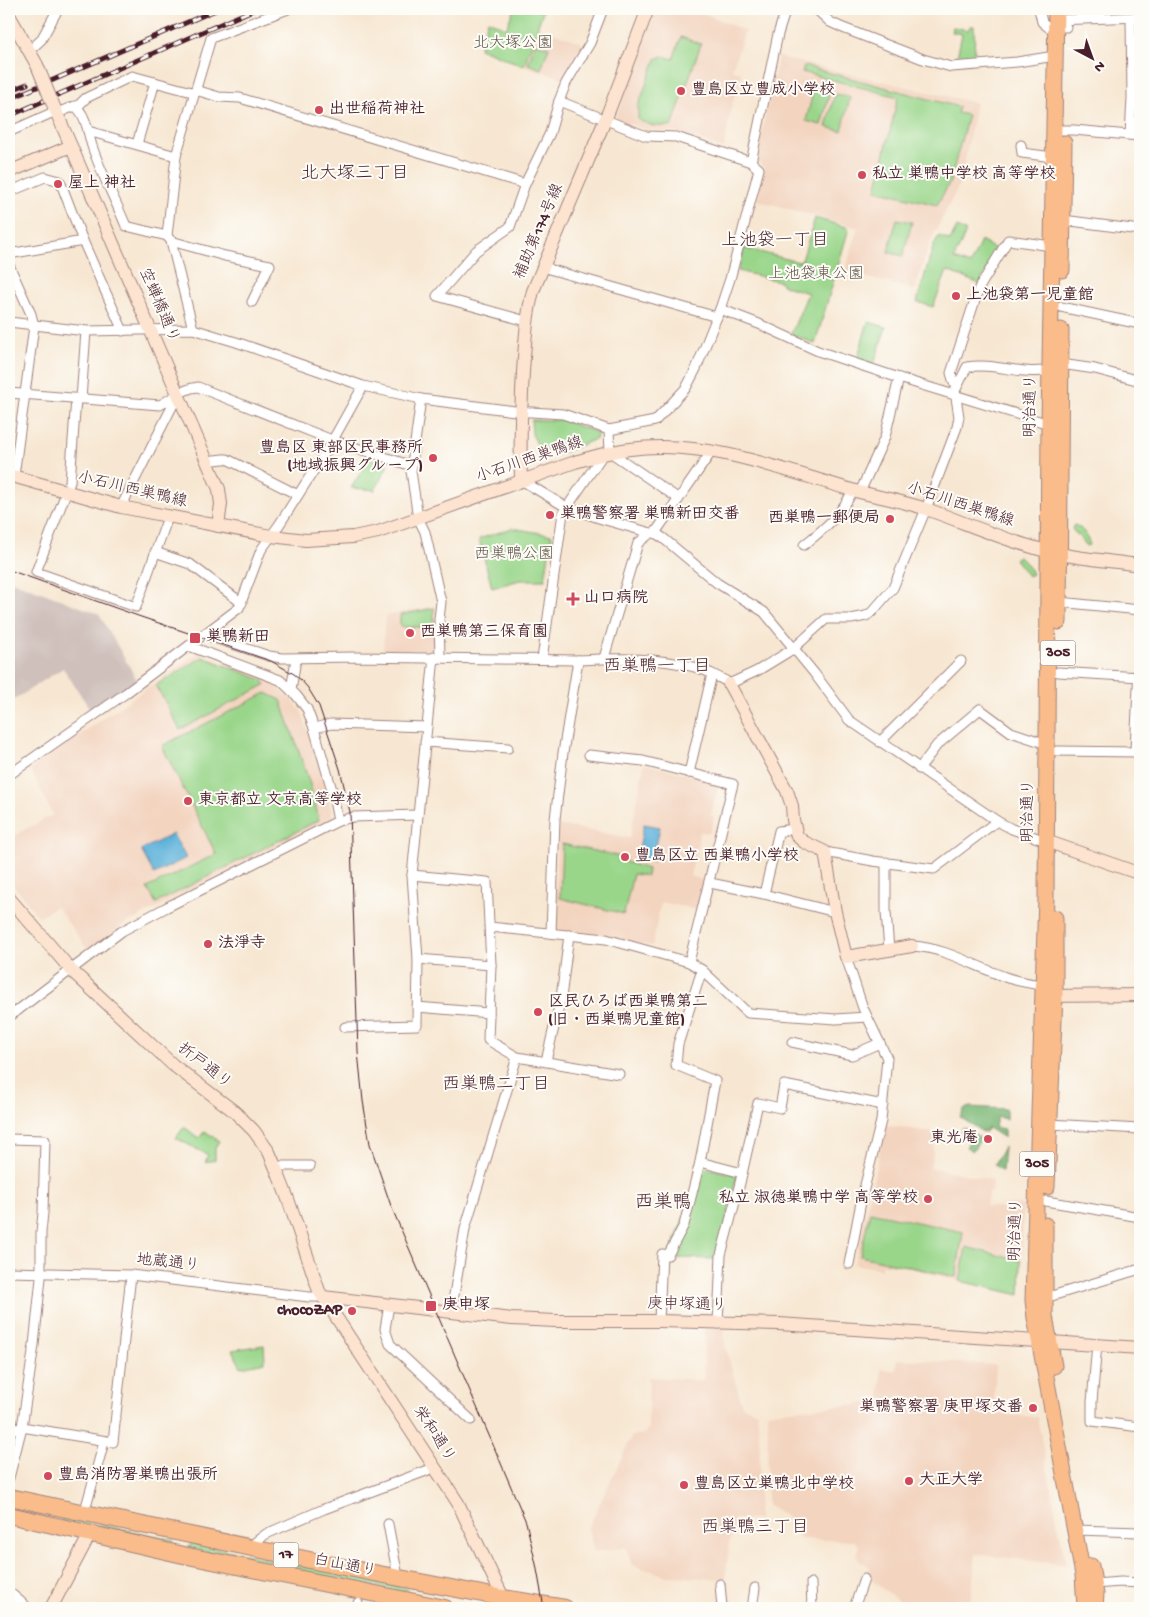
<svg xmlns="http://www.w3.org/2000/svg" width="1149" height="1617" viewBox="0 0 1149 1617" font-family="'Gochi Hand','Klee One',sans-serif">
	<rect width="100%" height="100%" fill="#fdfcf7"/>
	<filter id="ink" filterUnits="userSpaceOnUse"><feTurbulence type="fractalNoise" baseFrequency=".02" numOctaves="2"/><feDisplacementMap in="SourceGraphic" scale="10" xChannelSelector="R" yChannelSelector="G"/><feConvolveMatrix kernelMatrix="1 2 1 2 8 2 1 2 1" color-interpolation-filters="sRGB"/></filter>
	<filter id="wash" filterUnits="userSpaceOnUse"><feTurbulence type="fractalNoise" baseFrequency=".0096" numOctaves="4" result="noise"/><feDisplacementMap in="SourceGraphic" scale="20" xChannelSelector="R" yChannelSelector="G"/><feGaussianBlur stdDeviation="1.12" result="paint"/><feColorMatrix in="noise" values="0 0 0 0 0 0 0 0 0 0 0 0 0 0 0 0 0 1.4 0 .05"/><feComposite in="paint" operator="in"/></filter>
	<g filter="url(#wash)">
		<rect width="100%" height="100%" fill="#f7e7d2"/>
		<g fill="#f3d4bf">
			<path d="M657,9H693L745,31L732,69L741,73L731,108L724,149L675,132L645,129L615,119Z"/>
			<path d="M538,27L583,43L564,79L525,66Z"/>
			<path d="M778,57L976,103L961,181L931,240L915,290L845,272L858,228L757,200L764,168L756,159Z"/>
			<path d="M436,606L437,650H383L385,616Z"/>
			<path d="M198,653L270,681L294,702L302,713L326,787L333,817L125,924L89,951L56,906L39,917L9,880V841L22,831L53,815L30,769Z"/>
			<path d="M644,764L719,782L711,816L714,817L710,833L700,832L690,876L706,881L698,910L661,902L652,946L554,929L558,825L630,838Z"/>
			<path d="M886,1125L937,1133L930,1167L992,1180L991,1192L988,1193L986,1206L1005,1209V1204L1024,1205L1021,1260L966,1246L959,1281L900,1265H881V1269L854,1264Z"/>
			<path d="M705,1328H724L725,1345L742,1406L757,1412L760,1451L758,1520L735,1519L730,1539L725,1579L667,1576L632,1565L626,1547L594,1552L588,1528L632,1436L644,1434L648,1429L649,1377L703,1380Z"/>
			<path d="M897,1359L996,1365L993,1414L1037,1417L1066,1565L976,1554L970,1604L920,1602L915,1608H909L867,1577L870,1566L859,1561L857,1556L859,1547L854,1541L801,1539L798,1535L797,1523L767,1505L768,1412L880,1402L881,1369L896,1371Z"/>
		</g>
		<path fill="#cfc0bb" d="M9,580L99,614L137,680L92,712L63,668L9,703V631L10,629L9,627Z"/>
		<g fill="#99d68a" stroke="#727a5a">
			<path d="M514,9H536L543,11L524,66L479,48L488,20L506,28Z"/>
			<path d="M970,26H974L975,62L962,63L956,62L962,34L952,32L953,27L968,30Z"/>
			<path d="M681,37L701,44L672,126H653L638,120V106L656,59L663,56L673,59Z"/>
			<path d="M535,43L549,47L541,69L528,64Z"/>
			<path d="M804,66L959,107L957,113L968,115L950,182L937,205L876,190L898,97L802,72Z"/>
			<path d="M814,88L830,92L821,125L806,121Z"/>
			<path d="M835,94L850,97L842,131L826,127Z"/>
			<path d="M815,218L849,228L815,344L791,334L808,293L782,285V282L738,271L744,248L799,262L802,260Z"/>
			<path d="M897,219L912,222L903,256L888,252Z"/>
			<path d="M957,227L966,232L954,259L970,265L981,241L997,250L980,284L947,271L933,307L917,302L934,244L939,236L950,241Z"/>
			<path d="M868,322L886,327L874,364L857,359Z"/>
			<path d="M531,420H562L598,433L596,439L559,454L548,451L537,444L532,434Z"/>
			<path d="M370,458L388,465L375,490L351,488Z"/>
			<path d="M1074,525C1084,528 1087,537 1090,545L1087,546L1072,529Z"/>
			<path d="M512,528L552,535L545,580H520L492,588L479,539Z"/>
			<path d="M1019,556L1027,564L1032,574L1028,576L1015,559Z"/>
			<path d="M434,608V627H400V615Z"/>
			<path d="M203,657L263,680L265,685L180,730L156,685Z"/>
			<path d="M266,693L281,700L310,784L319,820L156,903L147,888L216,854L162,746Z"/>
			<path d="M562,844L626,858L625,862L648,869L647,876L633,874L624,914L560,898Z"/>
			<path d="M184,1127L199,1138L205,1131L219,1141L215,1148V1160L205,1162L208,1155L176,1138Z"/>
			<path d="M702,1167L737,1175L718,1259L669,1258Z"/>
			<path d="M870,1212L963,1232L956,1277L860,1256Z"/>
			<path d="M966,1247L1021,1261L1020,1295L960,1281Z"/>
			<path d="M264,1345L265,1362L241,1367L232,1350Z"/>
			<path d="M62,1517L174,1540L172,1544L61,1522Z"/>
			<path d="M191,1543L380,1582L408,1589L407,1593L189,1548Z"/>
		</g>
		<g fill="#7ab776" stroke="#626b50">
			<path d="M970,1107L1006,1109V1119L997,1117L995,1127L1004,1129V1138L988,1128L984,1133L960,1117L964,1109Z"/>
			<path d="M963,1127L981,1138L973,1151L966,1147L970,1139L960,1133Z"/>
			<path d="M1004,1147L1002,1171L994,1165Z"/>
		</g>
		<g fill="#5eb2da" stroke="#546882">
			<path d="M644,824L660,827L653,861L637,858Z"/>
			<path d="M173,834L186,858L154,874L141,850Z"/>
		</g>
	</g>
	<g filter="url(#ink)">
		<g fill="none" stroke-linecap="round" stroke-linejoin="round">
			<g stroke="#a0837e" stroke-width="11">
				<g id="street">
					<path d="M816,9L830,22L843,28L923,59L951,67L1017,62L1055,56"/>
					<path d="M1039,9L1042,22L1048,27H1066"/>
					<path d="M1056,20L1140,17"/>
					<path d="M29,51L41,40L58,9"/>
					<path d="M77,107L86,98L132,76L192,92L199,91L219,97L240,98L525,184"/>
					<path d="M57,113L75,106C86,114 88,133 92,146C101,173 115,199 126,226L167,236"/>
					<path d="M1054,130H1074L1140,136"/>
					<path d="M88,131L176,156"/>
					<path d="M9,132L56,111"/>
					<path d="M1130,135L1132,98L1131,18"/>
					<path d="M137,144L155,82"/>
					<path d="M1021,145L1022,153L1053,157"/>
					<path d="M751,162L778,34L786,9"/>
					<path d="M9,192L45,177L60,181L83,241L123,331"/>
					<path d="M1063,220L1140,230"/>
					<path d="M171,241L225,256L270,265L252,302"/>
					<path d="M9,254L83,241"/>
					<path d="M545,263L549,269L717,317"/>
					<path d="M9,265L31,314L34,326L14,476"/>
					<path d="M1061,307L1140,324"/>
					<path d="M720,309L759,324L818,351L899,378L1049,424"/>
					<path d="M526,321L437,296L476,251L510,227L525,184L550,133L559,101L566,83L590,43L603,9"/>
					<path d="M9,322L86,331L193,329L236,342L363,386L421,399L515,411L563,414L609,430L655,421L686,388L696,369L720,309L730,279L759,169L751,162L676,137L646,136L559,101"/>
					<path d="M193,329L171,241L167,236L176,156L211,38L288,9"/>
					<path d="M1061,364L1095,369L1140,381"/>
					<path d="M957,384L954,383L951,373L979,288L1008,240L1052,246"/>
					<path d="M9,393L160,405C173,398 184,388 198,387L332,440L412,466"/>
					<path d="M76,398L70,482L36,572L136,607L168,517"/>
					<path d="M81,399L86,331"/>
					<path d="M421,399L411,471L418,518L425,532L441,602L439,619L440,657"/>
					<path d="M609,430L610,452L679,499"/>
					<path d="M206,461L223,459H227L298,495"/>
					<path d="M521,480L566,507L602,519L651,533H655L663,538L717,583L764,612L814,673L849,720L997,821L1012,829L1046,841"/>
					<path d="M860,492L885,437L899,378"/>
					<path d="M121,507L178,395"/>
					<path d="M655,533L712,451"/>
					<path d="M804,545C824,529 842,514 853,490"/>
					<path d="M155,552L190,564L242,603"/>
					<path d="M1059,602L1140,610"/>
					<path d="M205,635L269,656L282,658L356,657L578,660C618,658 659,657 698,668C708,671 717,677 726,681L729,684L757,671L793,649L826,619H851L866,616L872,612L893,588L926,509L957,427L959,417L955,391L967,367C995,362 1021,376 1050,370"/>
					<path d="M189,646L280,680L296,695L307,709L314,728L332,790L338,821"/>
					<path d="M604,658L638,543L651,533"/>
					<path d="M542,659L563,513L604,453"/>
					<path d="M1058,672L1140,677"/>
					<path d="M291,690L296,659"/>
					<path d="M314,728L331,724L427,727"/>
					<path d="M425,742L508,748"/>
					<path d="M880,742L961,661"/>
					<path d="M1057,751L1140,752"/>
					<path d="M1135,751L1140,647"/>
					<path d="M589,755L643,761L733,784L689,962L702,970L748,1013L836,1019L867,1017"/>
					<path d="M919,769L937,745L980,709L1011,732L1047,744"/>
					<path d="M689,773L712,674"/>
					<path d="M9,775L126,693L239,608L261,550L279,525L330,445L363,386"/>
					<path d="M825,852L873,861L934,869L997,821"/>
					<path d="M886,862V912L889,950"/>
					<path d="M412,875L487,882L491,965L488,1040L517,1057L619,1074"/>
					<path d="M710,883L764,894L835,912"/>
					<path d="M764,894L779,831L794,829"/>
					<path d="M490,927L606,939L689,962"/>
					<path d="M551,933L555,819L563,753L578,660"/>
					<path d="M912,946C946,948 974,966 1005,977C1019,982 1033,984 1047,986"/>
					<path d="M846,957L863,1008L887,1058L881,1121L862,1197L849,1264"/>
					<path d="M418,959L491,965"/>
					<path d="M417,1007L489,1013"/>
					<path d="M9,1017L122,931L167,907L338,821L353,817L418,815"/>
					<path d="M345,1027L417,1025L418,959L412,875L434,657"/>
					<path d="M792,1042L852,1055L880,1043"/>
					<path d="M546,1061L561,998L569,935"/>
					<path d="M1049,1124L1140,1129"/>
					<path d="M9,1139L45,1140L43,1213L41,1232V1278L34,1345L22,1427L9,1478"/>
					<path d="M700,1162L742,1173"/>
					<path d="M275,1166H310"/>
					<path d="M1046,1201L1140,1217"/>
					<path d="M9,1272L131,1275L309,1297H323"/>
					<path d="M1045,1298L1140,1269"/>
					<path d="M389,1305L385,1329L390,1344L471,1420"/>
					<path d="M451,1313L465,1229L517,1057"/>
					<path d="M659,1321L662,1254L668,1255L684,1225L700,1162L715,1081L676,1065L678,1044L702,970"/>
					<path d="M718,1324L721,1255L740,1183L758,1103L780,1108L784,1085L883,1105"/>
					<path d="M1097,1344L1092,1402V1421L1140,1427"/>
					<path d="M9,1427L22,1430"/>
					<path d="M22,1427L113,1442L131,1275"/>
					<path d="M84,1514L104,1442"/>
					<path d="M388,1524L398,1577"/>
					<path d="M1075,1530L1140,1532"/>
					<path d="M249,1547L266,1534L324,1509L434,1468"/>
					<path d="M811,1583L812,1608"/>
					<path d="M720,1584L722,1608"/>
					<path d="M1094,1584L1121,1582L1140,1583"/>
					<path d="M9,1592L28,1608"/>
					<path d="M358,1603L360,1608"/>
					<path d="M752,1608L755,1588"/>
					<path d="M854,1608L864,1579"/>
				</g>
			</g>
			<g stroke="#a0837e" stroke-width="14">
				<g id="secondary">
					<path d="M9,15L37,65"/>
					<path d="M52,102L219,489L221,504L218,526"/>
					<path d="M9,172L71,146"/>
					<path d="M9,475L121,507L271,536L306,540L353,537L378,532L575,462C593,457 611,451 630,449C706,439 780,469 852,490C877,497 904,501 929,510C963,522 997,537 1032,547C1067,558 1104,560 1140,565"/>
					<path d="M521,480C520,444 521,408 523,372C525,344 526,318 533,291L606,118L648,9"/>
					<path d="M729,684L787,791L792,806L793,820L797,836L804,842L825,852L835,912L846,957L912,946"/>
					<path d="M1046,841L1132,871L1140,872"/>
					<path d="M9,898L72,971L114,1010L173,1065L235,1112L254,1131L269,1152L275,1166L288,1199L319,1291L458,1503L508,1608"/>
					<path d="M1047,996L1140,995"/>
					<path d="M323,1297L512,1319L556,1321H659L779,1324L1140,1348"/>
					<path d="M51,1608L90,1534"/>
				</g>
			</g>
			<g stroke="#a0837e" stroke-width="17">
				<g id="primary">
					<path d="M1056,9L1049,424L1046,897L1033,1300L1035,1318L1083,1575L1085,1608"/>
					<path d="M1062,270L1064,143"/>
					<path d="M1059,622L1061,330"/>
					<path d="M1047,1187L1055,996V918"/>
					<path d="M1045,1225V1316L1054,1366"/>
					<path d="M1091,1566L1096,1594L1095,1608"/>
				</g>
			</g>
			<g stroke="#a0837e" stroke-width="18">
				<g id="highway">
					<path d="M9,1497L338,1566L503,1598L565,1608"/>
					<path d="M9,1515L183,1555L445,1608"/>
				</g>
			</g>
			<use href="#street" stroke="#fff" stroke-width="9"/>
			<use href="#secondary" stroke="#fde4d0" stroke-width="12"/>
			<use href="#primary" stroke="#f9bc8a" stroke-width="15"/>
			<use href="#highway" stroke="#f9bc8a" stroke-width="16"/>
			<path stroke="#4a1f2b" stroke-width="1" d="M9,570L141,617L271,661L294,674L301,680L308,688L319,706L340,769L350,812L358,1052L363,1101L370,1144L391,1206L526,1522L536,1564L544,1608"/>
			<g stroke="#4a1f2b" stroke-width="5">
				<g id="rail">
					<path d="M9,91L27,84"/>
					<path d="M9,99L218,9"/>
					<path d="M9,116L255,9"/>
				</g>
			</g>
			<use href="#rail" stroke="#fdfcf7" stroke-width="3" stroke-dasharray="9" stroke-linecap="butt"/>
			<g stroke="#a0837e" stroke-width="14" stroke-linecap="butt">
				<path id="secondary-bridge" d="M37,65L52,102"/>
			</g>
			<use href="#secondary-bridge" stroke="#fde4d0" stroke-width="12"/>
		</g>
	</g>
	<g fill="#d1495b" stroke="#fdfcf7" stroke-width="2">
		<circle cx="681" cy="91" r="5"/>
		<circle cx="319" cy="110" r="5"/>
		<circle cx="862" cy="175" r="5"/>
		<circle cx="58" cy="184" r="5"/>
		<circle cx="956" cy="296" r="5"/>
		<circle cx="433" cy="458" r="5"/>
		<circle cx="550" cy="515" r="5"/>
		<circle cx="890" cy="519" r="5"/>
		<path d="M570.5 591.5h5v5h5v5h-5v5h-5v-5h-5v-5h5z"/>
		<circle cx="410" cy="633" r="5"/>
		<rect x="189" y="632" width="12" height="12" rx="2.5"/>
		<circle cx="188" cy="801" r="5"/>
		<circle cx="625" cy="857" r="5"/>
		<circle cx="208" cy="944" r="5"/>
		<circle cx="538" cy="1012" r="5"/>
		<circle cx="988" cy="1139" r="5"/>
		<circle cx="928" cy="1199" r="5"/>
		<rect x="425" y="1300" width="12" height="12" rx="2.5"/>
		<circle cx="352" cy="1311" r="5"/>
		<circle cx="1033" cy="1408" r="5"/>
		<circle cx="48" cy="1476" r="5"/>
		<circle cx="909" cy="1481" r="5"/>
		<circle cx="684" cy="1485" r="5"/>
	</g>
	<g text-anchor="middle" dominant-baseline="central" stroke-width="4" stroke-linejoin="round" paint-order="stroke">
		<g fill="#fdfcf7" stroke="#806168" stroke-width="1">
			<rect x="1040.5" y="640.5" width="35" height="25" rx="4"/>
			<rect x="1019.5" y="1151.5" width="35" height="25" rx="4"/>
			<rect x="273.5" y="1542.5" width="25" height="25" rx="4"/>
		</g>
		<g font-size="15" font-weight="bold" fill="#4a1f2b">
			<text x="1058" y="653">305</text>
			<text x="1037" y="1164">305</text>
			<text x="286" y="1555">17</text>
		</g>
		<g font-size="16" fill="#625648" stroke="#fdfcf7">
			<text x="513" y="44">北大塚公園</text>
			<text x="816" y="275">上池袋東公園</text>
			<text x="514" y="555">西巣鴨公園</text>
		</g>
		<g font-size="16" font-weight="bold" fill="#4a1f2b" stroke="#fdfcf7" text-anchor="start">
			<text x="691" y="91">豊島区立豊成小学校</text>
			<text x="329" y="110">出世稲荷神社</text>
			<text x="872" y="175">私立 巣鴨中学校 高等学校</text>
			<text x="68" y="184">屋上 神社</text>
			<text x="966" y="296">上池袋第一児童館</text>
			<text x="423" y="449" text-anchor="end">豊島区 東部区民事務所<tspan x="423" dy="18">(地域振興グループ)</tspan></text>
			<text x="560" y="515">巣鴨警察署 巣鴨新田交番</text>
			<text x="880" y="519" text-anchor="end">西巣鴨一郵便局</text>
			<text x="584" y="599">山口病院</text>
			<text x="420" y="633">西巣鴨第三保育園</text>
			<text x="206" y="638">巣鴨新田</text>
			<text x="198" y="801">東京都立 文京高等学校</text>
			<text x="635" y="857">豊島区立 西巣鴨小学校</text>
			<text x="218" y="944">法淨寺</text>
			<text x="548" y="1003">区民ひろば西巣鴨第二<tspan x="548" dy="18">(旧・西巣鴨児童館)</tspan></text>
			<text x="978" y="1139" text-anchor="end">東光庵</text>
			<text x="918" y="1199" text-anchor="end">私立 淑徳巣鴨中学 高等学校</text>
			<text x="442" y="1306">庚申塚</text>
			<text x="342" y="1311" text-anchor="end">chocoZAP</text>
			<text x="1023" y="1408" text-anchor="end">巣鴨警察署 庚甲塚交番</text>
			<text x="58" y="1476">豊島消防署巣鴨出張所</text>
			<text x="919" y="1481">大正大学</text>
			<text x="694" y="1485">豊島区立巣鴨北中学校</text>
		</g>
		<g font-size="16" fill="#4a1f2b" stroke="#fdfcf7">
			<text transform="translate(540 232) rotate(-67)">補助第174号線</text>
			<text transform="translate(158 306) rotate(67)">空蝉橋通り</text>
			<text transform="translate(1032 406) rotate(-89)">明治通り</text>
			<text transform="translate(530 461) rotate(-19)">小石川西巣鴨線</text>
			<text transform="translate(132 491) rotate(13)">小石川西巣鴨線</text>
			<text transform="translate(960 506) rotate(18)">小石川西巣鴨線</text>
			<text transform="translate(1029 811) rotate(-90)">明治通り</text>
			<text transform="translate(204 1067) rotate(38)">折戸通り</text>
			<text transform="translate(1017 1230) rotate(-88)">明治通り</text>
			<text transform="translate(168 1264) rotate(6)">地蔵通り</text>
			<text transform="translate(687 1306) rotate(1)">庚申塚通り</text>
			<text transform="translate(433 1435) rotate(57)">栄和通り</text>
			<text transform="translate(345 1567) rotate(11)">白山通り</text>
		</g>
		<g font-size="18" fill="#4a1f2b" stroke="#fdfcf7">
			<text x="355" y="174">北大塚三丁目</text>
			<text x="775" y="241">上池袋一丁目</text>
			<text x="657" y="667">西巣鴨一丁目</text>
			<text x="496" y="1085">西巣鴨二丁目</text>
			<text x="755" y="1528">西巣鴨三丁目</text>
		</g>
		<g font-size="19" fill="#4a1f2b" stroke="#fdfcf7">
			<text x="663" y="1203">西巣鴨</text>
		</g>
	</g>
	<rect width="1149" height="1617" fill="none" stroke="#fdfcf7" stroke-width="30"/>
	<g transform="translate(1092 58) rotate(139)" stroke="#fdfcf7" stroke-width="4" paint-order="stroke">
	<path d="M0-4L9 19L0 12L-9 19Z" fill="#4a1f2b"/>
	<text y="-8" font-size="14" font-weight="bold" text-anchor="middle" fill="#4a1f2b">N</text>
	</g>
</svg>
